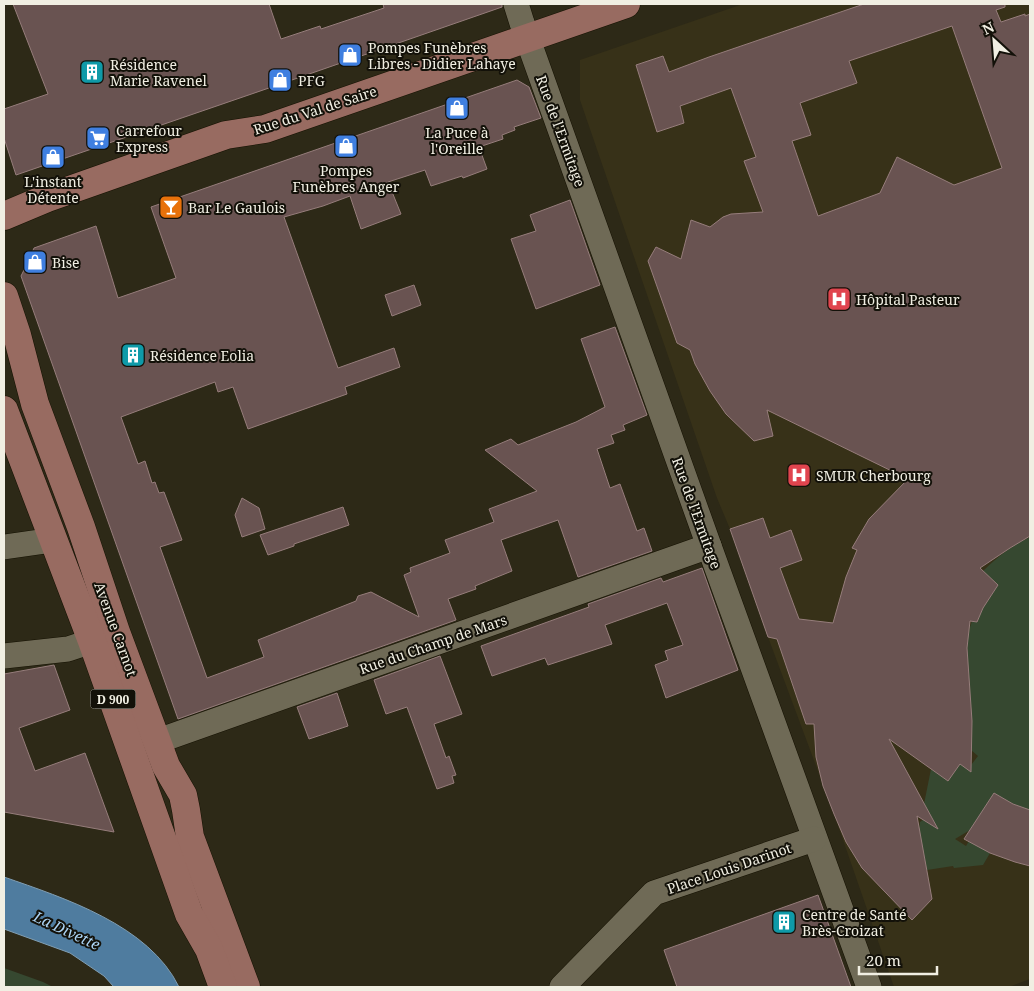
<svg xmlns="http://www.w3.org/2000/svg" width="1034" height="991" viewBox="0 0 1034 991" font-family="'Noto Serif',serif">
	<rect width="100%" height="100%" fill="#2d2917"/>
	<path fill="#373118" d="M743,4H1030V979L1009,987H894L834,814L768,637L730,529L717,498L580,100V60Z"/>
	<g fill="#364830">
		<path d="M1030,537V810L1013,804L994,794L970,830L955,839L966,846L969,841L990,853L983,865L954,868L953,866L927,870L925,862H922L919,831L920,822L930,815L924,804L931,769L948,781L960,764L968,769L978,756L971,750L972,721L967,648L968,634L972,621L977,622L983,608L998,585L983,571C997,557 1012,545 1030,537Z"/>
		<path d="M4,968L43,982L53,987H4Z"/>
	</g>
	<path fill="#4f7c9f" stroke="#809eb3" d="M4,877C64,898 149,925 179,987H114L104,976L70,953L4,929Z"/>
	<g fill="#695351" stroke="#967d7b" fill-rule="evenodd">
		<path d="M13,4H269L281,39L320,26L321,29L384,8L383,4H502V7L266,89L16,175L4,138V109L48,94Z"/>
		<path d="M864,4H1005V7L996,10L1001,22L1025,14V16L1030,14V536L1010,548L980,568L998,585L983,608L977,622L970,621L967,648L972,721L971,772L960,764L948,781L889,739L938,829L917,816L932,899L912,920L862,868L846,842L834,814L823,786L816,757L814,724H806L777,639L768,637L730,529L763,518L770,538L791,530L802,560L780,568L799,619L833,623L846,577L857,550L852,548L869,519L908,479L767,410L773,436L754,441L726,414L710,391L695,364L690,350L677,343L648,261L656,247L681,259L691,220L710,227L723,217L731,214L763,212L744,161L756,157L731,88L680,106L684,123L657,132L636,65L663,56L669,72L709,57ZM952,26L1002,168L954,185L897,157L880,193L818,216L792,141L811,135L800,103L857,83L849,61Z"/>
		<path d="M517,80L529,87L541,118L514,127L515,130L502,135L503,139L479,147L487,169L463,178L462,176L431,186L425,170L388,182L401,214L361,229L350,196L323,206L284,217L338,368L394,348L400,367L345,387L347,394L248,429L233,387L218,392L215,382L121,417L138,464L145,461L152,483L155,482L159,493L164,492L182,540L160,547L207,678L264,657L258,640L356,601L358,596L371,592L419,617L404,575L411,572L410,568L450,553L445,540L494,522L489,509L537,491L485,450L511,439L518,445L576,422L605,407L581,339L615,327L647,415L623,425L625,430L611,435L614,443L597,449L610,488L620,484L637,531L644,528L652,551L578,577L558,520L501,540L512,571L475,586L476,589L448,599L456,620L178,719L21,276L29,260L34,248L96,226L118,298L176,278L151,207Z"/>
		<path d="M570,200L600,285L536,309L511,239L536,231L530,215Z"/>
		<path d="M414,285L421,305L392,316L385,295Z"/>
		<path d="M242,498L259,508L265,529L242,537L235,515Z"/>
		<path d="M343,507L349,525L294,544V546L268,555L260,535Z"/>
		<path d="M702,568L738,670L666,698L655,665L668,660L665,651L683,645L667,603L605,625L612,644L548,665L545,658L492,676L481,646L589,607L588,604L661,578L663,582Z"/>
		<path d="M440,656L462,714L434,724L446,758L449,756L456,775L452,776L454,783L437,789L407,707L386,714L374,680Z"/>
		<path d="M54,665L70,710L19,728L35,771L85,753L114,832L4,812V674Z"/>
		<path d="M337,693L348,726L309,739L297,707Z"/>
		<path d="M994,793L1013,804L1030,810V866L1015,862L990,853L964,839Z"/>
		<path d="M818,895L851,987H677L664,950Z"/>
	</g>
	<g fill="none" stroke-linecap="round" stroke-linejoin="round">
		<g stroke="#151102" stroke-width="26">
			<g id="minor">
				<path d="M516,4L522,23L709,546L869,987"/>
				<path d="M4,547L53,540"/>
				<path d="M4,656L68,649L92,641"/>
				<path d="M158,741L709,546"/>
				<path d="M562,987L654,893L814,839"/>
			</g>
		</g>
		<g stroke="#151102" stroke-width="29">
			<g id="major">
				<path d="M4,216L47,198L226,135L265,129L626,4"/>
				<path d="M4,296L17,335L35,404L81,527L116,632L166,766L183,795L186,810L190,837L246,987"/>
				<path d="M4,410L92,641L189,914L209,949L223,987"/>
			</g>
		</g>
		<use href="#minor" stroke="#6f6a56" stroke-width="25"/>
		<use href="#major" stroke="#986b61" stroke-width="28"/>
	</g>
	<defs>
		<g id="shop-square" transform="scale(1.25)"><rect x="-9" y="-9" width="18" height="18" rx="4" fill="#3f7fe0" stroke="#131109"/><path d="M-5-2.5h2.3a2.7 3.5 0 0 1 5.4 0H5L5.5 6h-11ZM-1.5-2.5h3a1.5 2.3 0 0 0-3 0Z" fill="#fff"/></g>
		<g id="building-square" transform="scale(1.25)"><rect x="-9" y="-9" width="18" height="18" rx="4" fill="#0f9aa8" stroke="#131109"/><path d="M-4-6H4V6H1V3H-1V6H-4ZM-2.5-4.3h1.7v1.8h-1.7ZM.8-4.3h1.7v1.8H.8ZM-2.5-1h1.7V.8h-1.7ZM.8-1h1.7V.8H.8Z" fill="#fff"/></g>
		<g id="supermarket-square" transform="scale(1.25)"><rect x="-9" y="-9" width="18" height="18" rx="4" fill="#3f7fe0" stroke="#131109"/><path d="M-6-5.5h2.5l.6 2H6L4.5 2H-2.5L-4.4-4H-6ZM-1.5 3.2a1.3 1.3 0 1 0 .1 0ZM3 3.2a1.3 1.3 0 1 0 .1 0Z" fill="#fff"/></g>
		<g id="bar-square" transform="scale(1.25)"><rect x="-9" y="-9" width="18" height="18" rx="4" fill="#e8710a" stroke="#131109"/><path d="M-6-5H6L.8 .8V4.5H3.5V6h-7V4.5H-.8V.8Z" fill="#fff"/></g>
		<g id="hospital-square" transform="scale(1.25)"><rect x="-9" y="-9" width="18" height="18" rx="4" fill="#e0444e" stroke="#131109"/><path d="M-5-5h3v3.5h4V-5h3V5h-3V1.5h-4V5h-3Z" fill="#fff"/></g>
	</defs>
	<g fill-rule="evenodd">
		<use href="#shop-square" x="350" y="55"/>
		<use href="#building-square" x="92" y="72"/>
		<use href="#shop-square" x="280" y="80"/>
		<use href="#shop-square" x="457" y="108"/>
		<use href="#supermarket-square" x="98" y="138"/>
		<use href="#shop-square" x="346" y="146"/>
		<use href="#shop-square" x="53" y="157"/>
		<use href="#bar-square" x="171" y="207"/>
		<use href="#shop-square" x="35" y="262"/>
		<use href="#hospital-square" x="839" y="299"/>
		<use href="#building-square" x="133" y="355"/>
		<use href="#hospital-square" x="799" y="475"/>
		<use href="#building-square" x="784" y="922"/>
	</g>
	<g text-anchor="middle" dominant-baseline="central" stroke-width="4" stroke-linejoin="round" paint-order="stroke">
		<rect fill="#131109" stroke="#aeaca2" stroke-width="1" x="90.5" y="689.5" width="45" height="19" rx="4"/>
		<g font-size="12" font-weight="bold" fill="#f1efe3">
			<text x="113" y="699">D 900</text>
		</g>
		<g font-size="14" fill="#f1efe3" stroke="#131109" text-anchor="start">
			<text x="368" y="47">Pompes Funèbres<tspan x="368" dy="16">Libres - Didier Lahaye</tspan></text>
			<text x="110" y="64">Résidence<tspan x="110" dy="16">Marie Ravenel</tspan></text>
			<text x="298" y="80">PFG</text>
			<text x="116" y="130">Carrefour<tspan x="116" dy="16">Express</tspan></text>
			<text x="457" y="132" text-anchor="middle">La Puce à<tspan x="457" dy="16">l'Oreille</tspan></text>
			<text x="346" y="170" text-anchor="middle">Pompes<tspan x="346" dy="16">Funèbres Anger</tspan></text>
			<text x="53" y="181" text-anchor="middle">L'instant<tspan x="53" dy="16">Détente</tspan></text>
			<text x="188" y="207">Bar Le Gaulois</text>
			<text x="52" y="262">Bise</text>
			<text x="856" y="299">Hôpital Pasteur</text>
			<text x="150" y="355">Résidence Eolia</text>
			<text x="816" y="475">SMUR Cherbourg</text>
			<text x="802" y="914">Centre de Santé<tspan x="802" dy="16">Brès-Croizat</tspan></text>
		</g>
		<g font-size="14" fill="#f1efe3" stroke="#131109">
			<text transform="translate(315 110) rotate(-18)">Rue du Val de Saire</text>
			<text transform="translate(561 131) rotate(70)">Rue de l'Ermitage</text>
			<text transform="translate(697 513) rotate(70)">Rue de l'Ermitage</text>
			<text transform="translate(116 629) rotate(70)">Avenue Carnot</text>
			<text transform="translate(433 644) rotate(-19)">Rue du Champ de Mars</text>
			<text transform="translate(729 868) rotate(-19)">Place Louis Darinot</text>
		</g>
		<g font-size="15" font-style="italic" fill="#acd4f4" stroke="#131109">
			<text transform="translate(67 930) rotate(25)">La Divette</text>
		</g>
	</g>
	<rect width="1034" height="991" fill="none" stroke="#f1efe3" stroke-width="10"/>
	<g transform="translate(994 40) rotate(334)" stroke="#131109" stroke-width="4" paint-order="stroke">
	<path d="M0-4L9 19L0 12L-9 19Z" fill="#f1efe3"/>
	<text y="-8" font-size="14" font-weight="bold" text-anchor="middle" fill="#f1efe3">N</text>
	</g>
	<path d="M859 966v8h78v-8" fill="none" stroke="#f1efe3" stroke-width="2.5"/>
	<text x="866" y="966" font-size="15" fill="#f1efe3" stroke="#131109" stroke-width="4" paint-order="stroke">20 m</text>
</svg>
